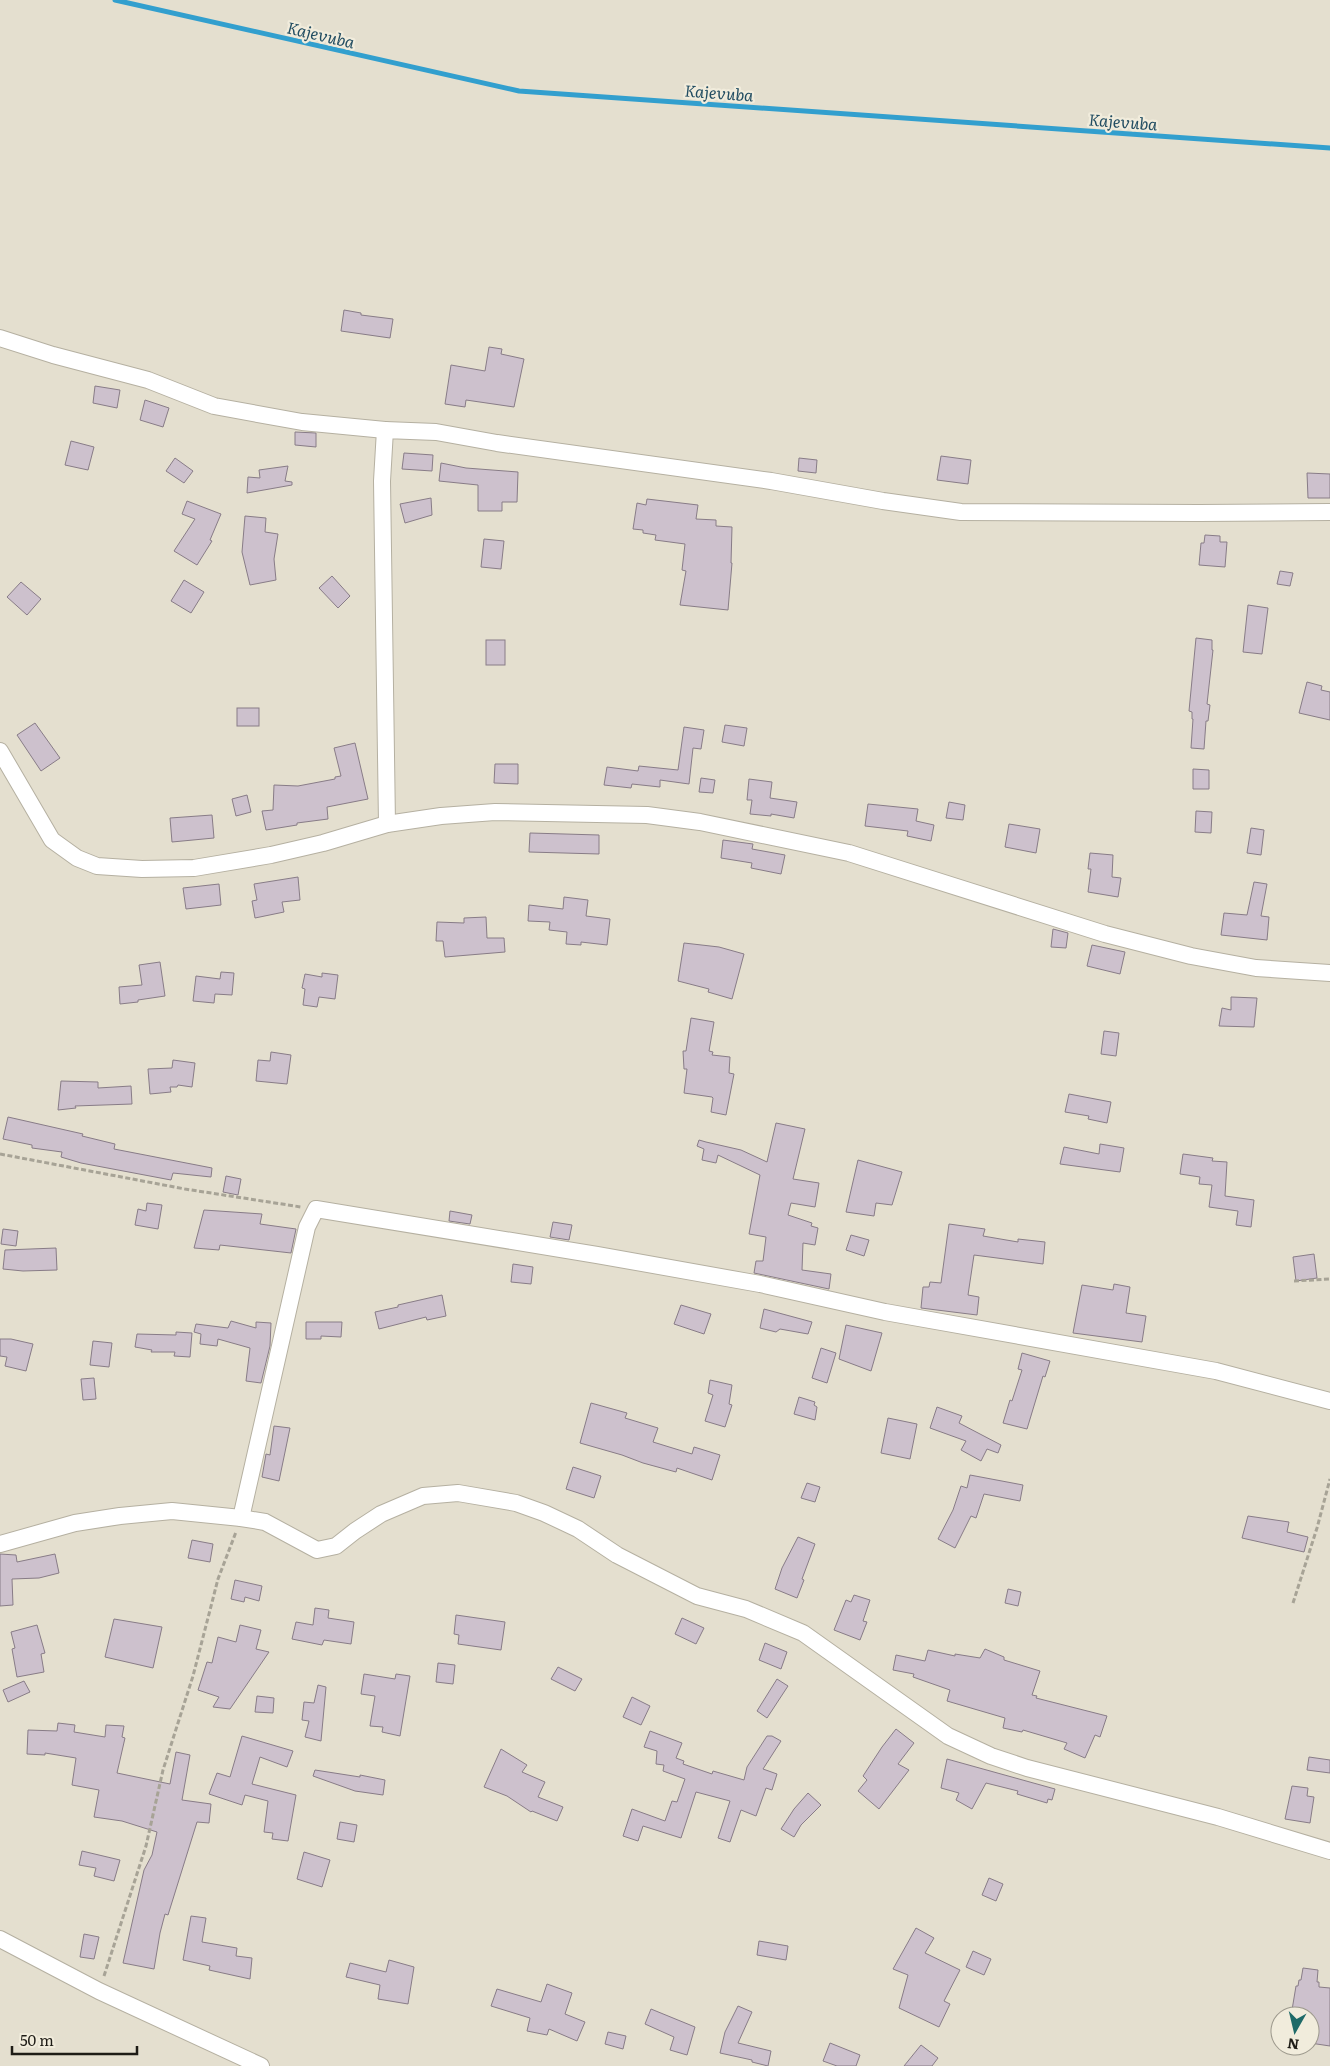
<svg xmlns="http://www.w3.org/2000/svg" width="1330" height="2066" viewBox="0 0 1330 2066" font-family="Literata,serif">
	<rect width="100%" height="100%" fill="#e4dfcf"/>
	<g fill="none" stroke-linecap="round" stroke-linejoin="round">
		<path stroke="#329fce" stroke-width="5" d="M115,0L519,91L1330,148"/>
	</g>
	<g fill="#cdc1cd" stroke="#887c87">
		<path d="M344,310L361,313V315L393,319L390,338L341,331Z"/>
		<path d="M489,347L502,349L501,354L524,359L514,407L466,400L465,407L445,404L451,365L485,371Z"/>
		<path d="M95,386L120,390L117,408L93,403Z"/>
		<path d="M145,400L169,408L163,427L140,420Z"/>
		<path d="M295,432L316,433V447L295,445Z"/>
		<path d="M71,441L94,447L88,470L65,465Z"/>
		<path d="M404,453L433,455L432,471L402,469Z"/>
		<path d="M941,456L971,460L968,484L937,480Z"/>
		<path d="M175,458L193,471L184,483L166,471Z"/>
		<path d="M799,458L817,460L816,473L798,471Z"/>
		<path d="M441,463L466,468L518,472L517,502H502V511H478V485L439,481Z"/>
		<path d="M288,466L285,481L292,482V485L247,493L248,477L260,478L259,470Z"/>
		<path d="M1307,473L1330,474V498H1308Z"/>
		<path d="M431,498L432,515L405,523L400,504Z"/>
		<path d="M647,499L698,505L696,519L716,520V526L732,527L731,563H732L728,610L680,605L686,571L682,570L685,544L655,540L656,535L643,533V530L633,529L637,503L646,505Z"/>
		<path d="M187,501L221,514L210,540L212,541L197,565L174,551L195,519L182,514Z"/>
		<path d="M245,516L266,518L265,532L278,534L274,559L276,580L250,585L242,552Z"/>
		<path d="M1205,535L1220,536V542H1227L1225,567L1199,565L1201,543H1204Z"/>
		<path d="M484,539L504,541L501,569L481,567Z"/>
		<path d="M1280,571L1293,573L1290,586L1277,584Z"/>
		<path d="M332,576L350,596L338,608L319,588Z"/>
		<path d="M184,580L204,592L191,613L171,601Z"/>
		<path d="M21,582L41,599L27,615L7,597Z"/>
		<path d="M1248,605L1268,608L1262,654L1243,652Z"/>
		<path d="M1196,638L1212,640V650H1213L1207,704L1210,705L1208,721H1206L1204,749L1191,748L1193,719H1192V712L1189,711Z"/>
		<rect x="486" y="640" width="19" height="25"/>
		<path d="M1307,682L1322,686L1321,690L1330,692V720L1299,713Z"/>
		<rect x="237" y="708" width="22" height="18"/>
		<path d="M35,723L60,758L41,771L17,735Z"/>
		<path d="M725,725L747,728L744,746L722,742Z"/>
		<path d="M684,727L704,730L701,749L693,748L689,784L660,780V787L632,784L631,788L604,785L607,767L638,771L639,766L678,770Z"/>
		<path d="M355,743L368,799L327,807L328,819L297,823V825L266,830L262,811L273,810L274,785L298,786L335,779V777L341,776L334,748Z"/>
		<path d="M495,764H518V784L494,783Z"/>
		<path d="M1193,769L1209,770V789H1193Z"/>
		<path d="M701,778L715,780L713,793L699,792Z"/>
		<path d="M749,779L772,782L770,798L797,802L794,818L771,814V816L750,814L752,800H747Z"/>
		<path d="M247,795L251,812L236,816L232,799Z"/>
		<path d="M949,802L965,805L963,820L946,818Z"/>
		<path d="M868,804L918,809L916,821L934,825L931,841L907,836L908,831L865,826Z"/>
		<path d="M1196,811L1212,812L1211,833L1195,832Z"/>
		<path d="M212,815L214,838L172,842L170,818Z"/>
		<path d="M1009,824L1040,829L1036,853L1005,847Z"/>
		<path d="M1251,828L1264,830L1261,855L1247,853Z"/>
		<path d="M530,833L599,835V854L529,852Z"/>
		<path d="M723,840L753,844L752,849L785,855L781,874L751,868L752,863L721,858Z"/>
		<path d="M1090,853L1113,855L1112,877L1121,878L1118,897L1088,892L1091,869H1088Z"/>
		<path d="M298,877L300,900L282,902L284,912L255,918L252,901L257,900L254,884Z"/>
		<path d="M1254,882L1267,884L1261,916L1269,917L1267,940L1221,935L1224,913L1247,915Z"/>
		<path d="M219,884L221,905L186,909L183,888Z"/>
		<path d="M564,897L588,900L586,916L610,919L607,945L581,942V945L566,944L567,932L549,930L550,922L528,921L529,905L563,909Z"/>
		<path d="M486,917L487,938H504L505,952L445,957L443,941H436L437,922L464,923V918Z"/>
		<path d="M1053,929L1068,933L1066,948L1051,947Z"/>
		<path d="M684,943L719,947L744,954L732,999L708,992L709,989L678,981Z"/>
		<path d="M1092,945L1125,952L1120,974L1087,966Z"/>
		<path d="M160,962L165,996L138,1000V1002L120,1004L119,987L142,985L139,965Z"/>
		<path d="M221,972L234,973L232,995L215,994L214,1003L193,1001L196,976L220,979Z"/>
		<path d="M322,973L338,975L335,999L319,997L317,1007L303,1005L305,989L302,988L305,974L322,977Z"/>
		<path d="M1231,997L1257,998L1254,1027L1219,1026L1222,1008L1231,1010Z"/>
		<path d="M691,1018L714,1022L709,1051L713,1052L712,1055L730,1057L729,1073L734,1074L726,1115L711,1112L713,1098L712,1097L684,1093L687,1069H684L683,1051H686Z"/>
		<path d="M1104,1031L1119,1033L1116,1056L1101,1054Z"/>
		<path d="M271,1052L291,1055L287,1084L256,1081L258,1060L270,1061Z"/>
		<path d="M173,1060L195,1063L192,1087L178,1085L177,1087H170L171,1092L150,1094L148,1069L172,1068Z"/>
		<path d="M61,1081L98,1082V1088L131,1086L132,1104L75,1106L76,1108L58,1110Z"/>
		<path d="M1069,1094L1111,1102L1107,1123L1088,1119L1089,1116L1065,1112Z"/>
		<path d="M8,1117L83,1134L82,1136L115,1144L114,1149L212,1168L211,1177L173,1173L171,1180L81,1163L61,1157L62,1152L32,1148V1145L3,1139Z"/>
		<path d="M776,1123L805,1129L793,1179L819,1183L815,1207L791,1203L788,1215L812,1223L811,1226L818,1228L815,1245L803,1243L802,1270L831,1274L829,1289L754,1273L756,1261H763L766,1237L749,1234L760,1175L718,1155L716,1163L702,1160L704,1149L697,1146L699,1140L706,1142L741,1150L767,1162Z"/>
		<path d="M1100,1144L1124,1148L1120,1172L1060,1164L1064,1147L1099,1154Z"/>
		<path d="M1183,1154L1213,1158L1212,1161L1227,1162L1225,1196L1254,1200L1251,1227L1236,1225L1238,1211L1209,1207L1212,1185L1199,1184L1200,1177L1180,1174Z"/>
		<path d="M858,1160L902,1172L892,1205L876,1203L874,1216L846,1212Z"/>
		<path d="M226,1176L241,1179L238,1195L223,1192Z"/>
		<path d="M147,1203L162,1205L158,1229L135,1225L138,1209L146,1211Z"/>
		<path d="M204,1210L262,1214L260,1224L296,1229L291,1253L220,1245L219,1250L194,1248Z"/>
		<path d="M450,1211L472,1215L470,1224L449,1221Z"/>
		<path d="M553,1222L572,1225L569,1240L550,1237Z"/>
		<path d="M949,1224L985,1229L983,1236L1018,1242V1239L1045,1242L1043,1264L974,1255L968,1295L979,1297L977,1315L921,1308L923,1287H929L930,1282L941,1283Z"/>
		<path d="M3,1229L18,1231L16,1246L1,1244Z"/>
		<path d="M851,1235L869,1240L864,1256L846,1250Z"/>
		<path d="M56,1248L57,1270L23,1271L3,1269L5,1250Z"/>
		<path d="M1314,1254L1317,1278L1296,1281L1293,1257Z"/>
		<path d="M513,1264L533,1267L531,1284L511,1282Z"/>
		<path d="M1114,1284L1130,1287L1126,1313L1146,1316L1142,1342L1073,1333L1082,1285L1113,1290Z"/>
		<path d="M442,1295L446,1316L427,1320L426,1317L379,1329L375,1312L398,1307V1305Z"/>
		<path d="M681,1305L711,1314L704,1334L674,1324Z"/>
		<path d="M764,1309L812,1322L808,1334L780,1329L776,1332L760,1328Z"/>
		<path d="M231,1321L256,1328V1322L271,1323L270,1346L261,1383L246,1381L250,1348L218,1339L217,1346L200,1344L201,1334L194,1332L196,1324L228,1328Z"/>
		<path d="M306,1322H342L341,1337L321,1336V1339H306Z"/>
		<path d="M846,1325L882,1333L871,1371L839,1359Z"/>
		<path d="M176,1332L192,1333L190,1357L174,1356L175,1352H151L152,1350L135,1347L137,1334L176,1335Z"/>
		<path d="M0,1339H11L33,1344L26,1371L5,1366L7,1357L0,1356Z"/>
		<path d="M93,1341L112,1343L109,1367L90,1365Z"/>
		<path d="M821,1348L836,1353L827,1383L812,1378Z"/>
		<path d="M1022,1353L1050,1361L1045,1377L1043,1376L1027,1429L1003,1423L1010,1400L1012,1401L1022,1370L1018,1369Z"/>
		<path d="M94,1378L96,1399L83,1400L81,1379Z"/>
		<path d="M710,1380L732,1385L729,1404L732,1405L725,1427L705,1421L713,1395L708,1393Z"/>
		<path d="M799,1397L815,1402L814,1405L817,1407L815,1420L794,1414Z"/>
		<path d="M591,1403L627,1413L625,1418L658,1428L653,1442L692,1454L694,1447L720,1455L712,1480L677,1468L676,1472L643,1463L622,1455L580,1443Z"/>
		<path d="M937,1407L962,1416L959,1423L1001,1445L998,1453L987,1449L981,1461L961,1450L966,1441L930,1428Z"/>
		<path d="M888,1418L917,1424L910,1459L881,1453Z"/>
		<path d="M274,1426L290,1428L279,1481L262,1477L266,1454L270,1455Z"/>
		<path d="M573,1467L601,1476L594,1498L566,1489Z"/>
		<path d="M970,1475L1023,1485L1020,1501L984,1494L976,1518L971,1516L955,1548L938,1539L953,1510L961,1486L967,1488Z"/>
		<path d="M807,1483L820,1487L815,1502L801,1498Z"/>
		<path d="M1248,1516L1289,1522L1287,1532L1308,1537L1304,1552L1242,1538Z"/>
		<path d="M798,1537L815,1544L802,1579L804,1580L797,1598L775,1589L782,1568Z"/>
		<path d="M192,1540L213,1544L210,1562L188,1558Z"/>
		<path d="M0,1554L16,1555L17,1562L55,1554L59,1573L39,1578L12,1579L13,1605L0,1606Z"/>
		<path d="M235,1580L262,1586L259,1601L245,1597L244,1602L231,1599Z"/>
		<path d="M1008,1589L1021,1592L1018,1606L1005,1603Z"/>
		<path d="M854,1595L870,1600L863,1621L867,1622L860,1640L834,1630L846,1600L851,1602Z"/>
		<path d="M315,1608L329,1610L328,1618L354,1622L351,1644L324,1640L322,1645L292,1639L296,1622L313,1625Z"/>
		<path d="M456,1615L505,1622L501,1650L458,1644L459,1635L454,1634Z"/>
		<path d="M682,1618L704,1628L696,1644L675,1634Z"/>
		<path d="M114,1619L162,1627L153,1668L105,1657Z"/>
		<path d="M37,1625L45,1653L41,1654L44,1672L17,1677L12,1649L15,1648L11,1632Z"/>
		<path d="M240,1625L261,1630L256,1649L269,1652L230,1709L213,1707L219,1697L198,1690L207,1662L212,1663L218,1637L236,1642Z"/>
		<path d="M765,1643L787,1652L781,1669L759,1660Z"/>
		<path d="M985,1649L1004,1657V1660L1040,1671L1032,1695L1037,1696L1036,1698L1107,1716L1100,1737L1095,1735L1085,1758L1064,1749L1067,1743L1023,1730L1022,1732L1003,1728L1005,1718L947,1701L950,1690L913,1677L914,1674L893,1670L896,1655L925,1661L928,1650L955,1656V1654L980,1658Z"/>
		<path d="M438,1663L455,1665L453,1684L436,1682Z"/>
		<path d="M558,1667L582,1679L575,1691L551,1679Z"/>
		<path d="M364,1674L395,1679L396,1674L410,1676L400,1736L382,1732L383,1727L370,1726L375,1696L361,1694Z"/>
		<path d="M777,1679L788,1686L767,1718L757,1711Z"/>
		<path d="M24,1681L30,1692L8,1702L3,1690Z"/>
		<path d="M318,1685L326,1687L321,1741L305,1737L309,1721L302,1720L304,1702L314,1703Z"/>
		<path d="M257,1696L274,1698L273,1713L255,1712Z"/>
		<path d="M632,1697L650,1706L641,1725L623,1717Z"/>
		<path d="M58,1723L75,1725L74,1732L105,1737L106,1725L124,1726L122,1737L125,1738L117,1773L170,1784L176,1752L190,1755L182,1800L211,1804L209,1823L197,1822L168,1915L165,1914L160,1933L154,1969L123,1963L144,1870L152,1855L157,1832L122,1821L94,1817L99,1790L72,1785L76,1758L45,1753V1755L27,1754L28,1730L57,1731Z"/>
		<path d="M896,1729L914,1743L898,1764L909,1770L879,1809L858,1791L867,1780L863,1776L882,1747Z"/>
		<path d="M650,1731L682,1743L676,1758L684,1761L683,1764L712,1774L713,1771L744,1780L747,1767L767,1736H772L781,1741L763,1769L777,1774L772,1790L766,1788L756,1816L741,1810L730,1842L718,1838L730,1801L696,1792L681,1838L643,1826L638,1841L623,1836L632,1809L665,1821L672,1801L677,1802L685,1779L663,1771L664,1765L656,1764L657,1751L644,1747Z"/>
		<path d="M242,1736L293,1751L287,1767L260,1757L252,1784L296,1795L288,1841L272,1839L273,1833L264,1832L268,1801L245,1795L242,1805L209,1794L217,1773L230,1777Z"/>
		<path d="M501,1749L527,1765L522,1772L545,1782L538,1797L563,1807L557,1821L532,1811L531,1812L507,1796L484,1787Z"/>
		<path d="M1309,1757L1330,1760V1773L1307,1770Z"/>
		<path d="M947,1759L1055,1789L1052,1800L1048,1799L1047,1803L1017,1794L1018,1791L986,1783L972,1809L956,1800L959,1793L941,1788Z"/>
		<path d="M315,1770L360,1777V1775L385,1780L383,1795L355,1791L313,1776Z"/>
		<path d="M1292,1786L1308,1788L1307,1796L1314,1797L1310,1823L1285,1819Z"/>
		<path d="M808,1793L821,1805L801,1825L794,1837L781,1829L794,1809Z"/>
		<path d="M340,1822L357,1825L354,1842L337,1839Z"/>
		<path d="M82,1851L120,1860L114,1881L94,1876L96,1868L79,1865Z"/>
		<path d="M304,1852L330,1860L322,1887L297,1879Z"/>
		<path d="M989,1878L1003,1884L996,1901L982,1895Z"/>
		<path d="M191,1916L206,1918L202,1942L237,1948L236,1956L252,1958L250,1979L209,1970L210,1966L183,1960Z"/>
		<path d="M916,1928L934,1938L925,1953L960,1970L944,2001L950,2004L939,2027L899,2008L908,1975L893,1969Z"/>
		<path d="M84,1934L99,1937L94,1959L80,1957Z"/>
		<path d="M759,1941L788,1946L786,1960L757,1955Z"/>
		<path d="M973,1951L991,1959L984,1975L966,1967Z"/>
		<path d="M389,1960L414,1967L408,2004L378,1999L380,1985L346,1977L350,1963L386,1972Z"/>
		<path d="M1303,1968L1318,1970L1317,1982H1319V1987L1330,1988V2046L1310,2043V2016H1291L1296,1986H1298L1299,1980H1301Z"/>
		<path d="M547,1984L572,1993L565,2014L585,2022L577,2041L549,2029L547,2035L527,2031L530,2018L491,2006L497,1989L541,2002Z"/>
		<path d="M738,2006L752,2012L738,2043L771,2051L768,2066L752,2062V2060L720,2053L725,2032Z"/>
		<path d="M651,2009L695,2027L687,2055L670,2050L674,2037L645,2024Z"/>
		<path d="M608,2032L626,2036L623,2049L605,2044Z"/>
		<path d="M830,2043L860,2055L856,2066H837L823,2061Z"/>
		<path d="M921,2045L938,2058L932,2066H904Z"/>
	</g>
	<g fill="none" stroke-linecap="round" stroke-linejoin="round">
		<g stroke="#b5b0a1" stroke-width="18">
			<g id="minor">
				<path d="M0,338L53,355L148,380L214,406L302,422L385,430"/>
				<path d="M0,751L52,840L77,858L97,866L142,869L194,868L271,855L323,843L387,824L441,816L495,812L647,815L700,822L849,853L1105,934L1191,956L1256,968L1330,973"/>
				<path d="M387,824L382,481L385,430L436,432L497,443L771,481L883,501L961,512L1199,513L1330,512"/>
				<path d="M241,1518L307,1227L316,1209L597,1255L760,1284L885,1312L1216,1371L1330,1401"/>
				<path d="M0,1544L75,1523L120,1516L172,1511L241,1518L265,1522L317,1550L336,1546L355,1531L381,1514L423,1496L458,1493L516,1503L544,1513L578,1529L617,1555L697,1596L746,1609L803,1633L948,1736L991,1756L1027,1768L1218,1817L1330,1851"/>
				<path d="M0,1939L99,1991L261,2066"/>
			</g>
		</g>
		<g stroke="#a7a396" stroke-width="3" stroke-dasharray="5 2.5" stroke-linecap="butt">
			<path d="M0,1154L185,1189L301,1207"/>
			<path d="M1294,1281L1330,1279"/>
			<path d="M1293,1603L1317,1528L1330,1479"/>
			<path d="M104,1976L146,1846L163,1770L193,1676L218,1579L236,1532"/>
		</g>
		<use href="#minor" stroke="#fff" stroke-width="16"/>
	</g>
	<g text-anchor="middle" dominant-baseline="central" stroke-width="4.5" stroke-linejoin="round" paint-order="stroke">
		<g font-size="16" font-style="italic" fill="#224d62" stroke="#f1ecdc">
			<text transform="translate(321 34) rotate(13)">Kajevuba</text>
			<text transform="translate(719 92) rotate(4)">Kajevuba</text>
			<text transform="translate(1123 121) rotate(4)">Kajevuba</text>
		</g>
	</g>
	<g transform="translate(1295 2031) rotate(188)"><circle r="24" fill="#f1ecdc" stroke="#9d998d"/>
	<path d="M0-4L9 19L0 12L-9 19Z" fill="#1e6a68"/>
	<text y="-8" font-size="14" font-weight="bold" text-anchor="middle" fill="#1e1c16">N</text>
	</g>
	<path d="M12 2046v8h125v-8" fill="none" stroke="#1e1c16" stroke-width="2.5"/>
	<text x="20" y="2046" font-size="15" fill="#1e1c16" stroke="#f1ecdc" stroke-width="4" paint-order="stroke">50 m</text>
</svg>
